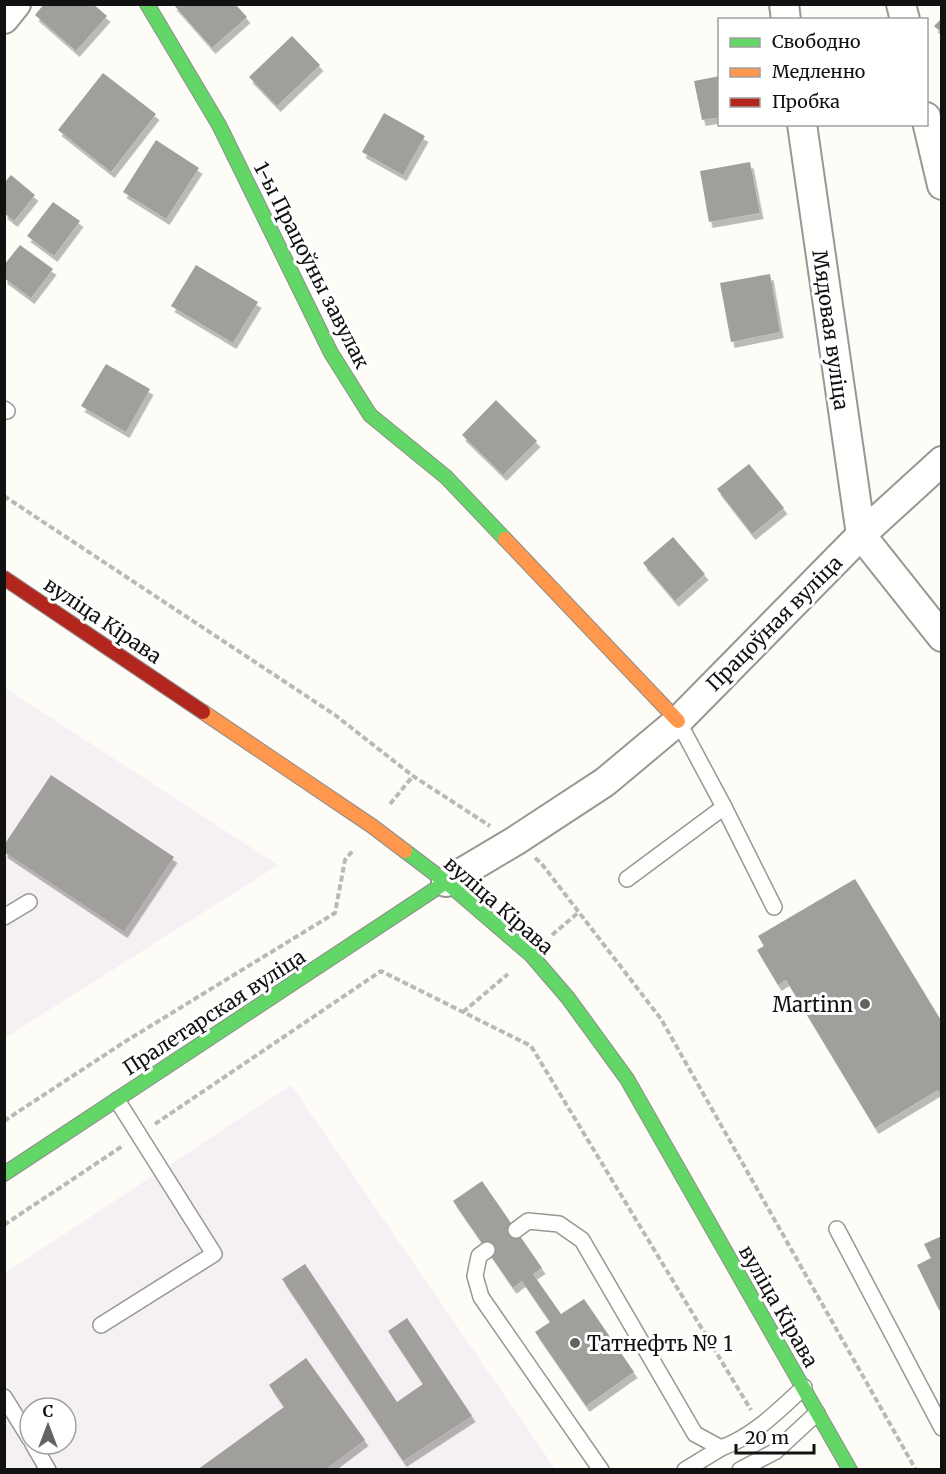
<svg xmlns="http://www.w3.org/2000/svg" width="946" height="1474" viewBox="0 0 946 1474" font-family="Merriweather,serif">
	<defs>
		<filter id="shadow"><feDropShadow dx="3.5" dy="6" stdDeviation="0" flood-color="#0004"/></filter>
	</defs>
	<rect width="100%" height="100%" fill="#fdfcf7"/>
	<g fill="#f5f0f3" fill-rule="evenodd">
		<path d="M5,688L278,865L5,1038Z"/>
		<path d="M291,1085L555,1469L5,1470V1273ZM30,1408H66V1444H30Z"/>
	</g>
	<g fill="#a19f9c" filter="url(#shadow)">
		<path d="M44,4H93L107,16L76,51L35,15Z"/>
		<path d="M173,4H235L247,17L212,48Z"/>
		<path d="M942,18V33L934,26Z"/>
		<path d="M292,36L320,65L277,106L249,77Z"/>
		<path d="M103,73L156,114L111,172L58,130Z"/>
		<path d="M720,76V117L702,120L694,81Z"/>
		<path d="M384,113L425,136L403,175L362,152Z"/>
		<path d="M156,140L199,168L166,219L123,192Z"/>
		<path d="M750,162L760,213L709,222L700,171Z"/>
		<path d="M11,175L35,195L14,221L4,213V183Z"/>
		<path d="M53,202L80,221L54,256L27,236Z"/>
		<path d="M20,245L53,269L31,298L4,278V265Z"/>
		<path d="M196,265L258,302L233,343L171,306Z"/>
		<path d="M770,274L780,332L731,342L720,283Z"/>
		<path d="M106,364L150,389L126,432L81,406Z"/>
		<path d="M496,400L537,441L503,475L462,435Z"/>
		<path d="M749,464L784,508L752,534L717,489Z"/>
		<path d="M673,537L705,574L675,601L643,563Z"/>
		<path d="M51,775L174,857L124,932L4,852V845Z"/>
		<path d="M855,879L942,1022V1096L938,1090L875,1128L786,980L778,985L757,950L764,946L758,936Z"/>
		<path d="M482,1181L542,1268L533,1274L561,1314L584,1299L634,1372L586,1406L535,1332L550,1322L522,1281L513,1288L453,1201Z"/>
		<path d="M942,1236V1309L939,1310L917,1265L931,1258L924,1244Z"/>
		<path d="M305,1264L397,1402L423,1384L388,1331L407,1318L472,1416L403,1461L282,1279Z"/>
		<path d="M306,1358L365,1440L325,1470H197L284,1407L269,1385Z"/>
	</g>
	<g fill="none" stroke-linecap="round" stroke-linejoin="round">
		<g stroke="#979795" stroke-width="18">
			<g id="lane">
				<path d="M4,409L7,411"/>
				<path d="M724,807L774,907"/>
				<path d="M627,879L724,807L678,721"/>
				<path d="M4,917L29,902"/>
				<path d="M837,1229L942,1428"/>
				<path d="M516,1230L528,1221L559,1224L582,1240L695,1434L721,1448C754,1436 778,1411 804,1387"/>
				<path d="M487,1250L479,1256L475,1276L481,1297L601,1470"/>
				<path d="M101,1325L214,1254L117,1100"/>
				<path d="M4,1397L30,1439"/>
				<path d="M33,1444L48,1470"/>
				<path d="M685,1470L721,1448"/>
				<path d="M740,1470L776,1451L817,1413"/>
			</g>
		</g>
		<g stroke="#979795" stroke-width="32">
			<g id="street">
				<path d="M784,4L786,20"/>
				<path d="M901,4L905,20"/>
				<path d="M4,19L16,4"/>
				<path d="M926,117L942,185"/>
				<path d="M802,124L861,535L942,637"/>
				<path d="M446,882L515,841L605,782L678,721L861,535L942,461"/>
			</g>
		</g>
		<g stroke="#8e8d8b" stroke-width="16">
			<g id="fast">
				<path d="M147,4L219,125L331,353L370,415L446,477L505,539"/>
				<path d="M405,851L446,882L531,955L568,998L627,1079L850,1470"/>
				<path d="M4,1174L446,882"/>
			</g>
		</g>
		<g stroke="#8e8d8b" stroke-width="16">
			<g id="slow">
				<path d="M505,539L678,721"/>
				<path d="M203,712L372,826L405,851"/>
			</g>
		</g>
		<g stroke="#8e8d8b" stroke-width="16">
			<path id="jam" d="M4,578L203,712"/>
		</g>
		<g stroke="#b9b9b8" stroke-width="4" stroke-dasharray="6 3" stroke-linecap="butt">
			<path d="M4,496L335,715L413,776L490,826"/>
			<path d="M390,804L413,776"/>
			<path d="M535,858L541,863L661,1019L916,1470"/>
			<path d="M552,935L579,912"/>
			<path d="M463,1012L508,974"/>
			<path d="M4,1121L126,1041L335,913L345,860L354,849"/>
			<path d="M155,1124L381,971L531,1046L751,1410"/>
			<path d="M4,1225L124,1145"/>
		</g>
		<use href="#lane" stroke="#fffffe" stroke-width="15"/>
		<use href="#street" stroke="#fffffe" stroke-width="28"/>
		<use href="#fast" stroke="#63d668" stroke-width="14"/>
		<use href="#slow" stroke="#ff974d" stroke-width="14"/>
		<use href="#jam" stroke="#b3261e" stroke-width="14"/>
	</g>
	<g fill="#646362" stroke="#fff" stroke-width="2">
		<circle cx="865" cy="1004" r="6"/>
		<circle cx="575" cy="1343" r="6"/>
	</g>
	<g text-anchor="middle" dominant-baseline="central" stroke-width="6" stroke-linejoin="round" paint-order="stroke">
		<g font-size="20" fill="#111" stroke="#fff">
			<text transform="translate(312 265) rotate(63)">1-ы Працоўны завулак</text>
			<text transform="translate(831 330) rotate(82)">Мядовая вуліца</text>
			<text transform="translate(103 620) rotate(34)">вуліца Кірава</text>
			<text transform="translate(774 623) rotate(-45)">Працоўная вуліца</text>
			<text transform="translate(499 905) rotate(41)">вуліца Кірава</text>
			<text transform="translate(214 1012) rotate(-33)">Пралетарская вуліца</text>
			<text transform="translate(779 1306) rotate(60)">вуліца Кірава</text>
		</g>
		<g font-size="20" fill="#111" stroke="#fff" text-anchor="end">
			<text x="853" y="1004">Martinn</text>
			<text x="587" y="1343" text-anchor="start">Татнефть № 1</text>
		</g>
	</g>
	<rect width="946" height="1474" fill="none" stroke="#111111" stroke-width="12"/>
	<rect x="718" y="18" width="210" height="108" fill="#ffffff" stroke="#a0a0a0" stroke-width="1.5"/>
	<rect x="730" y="38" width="30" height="9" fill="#63d668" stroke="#a0a0a0" stroke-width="1.5"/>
	<text x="772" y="48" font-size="18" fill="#111111">Свободно</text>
	<rect x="730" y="68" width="30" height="9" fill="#ff974d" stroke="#a0a0a0" stroke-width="1.5"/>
	<text x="772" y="78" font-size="18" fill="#111111">Медленно</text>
	<rect x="730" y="98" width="30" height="9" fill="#b3261e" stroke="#a0a0a0" stroke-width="1.5"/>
	<text x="772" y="108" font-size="18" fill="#111111">Пробка</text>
	<g transform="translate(48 1426)"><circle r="28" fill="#ffffff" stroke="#a0a0a0" stroke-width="1.5"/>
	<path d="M0-4.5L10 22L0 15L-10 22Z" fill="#646362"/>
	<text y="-9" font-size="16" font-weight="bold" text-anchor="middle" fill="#111111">С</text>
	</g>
	<path d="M736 1444v9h78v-9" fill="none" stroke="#111111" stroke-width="3"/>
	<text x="745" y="1444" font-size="18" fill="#111111" stroke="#ffffff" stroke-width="4.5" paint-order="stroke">20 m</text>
</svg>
